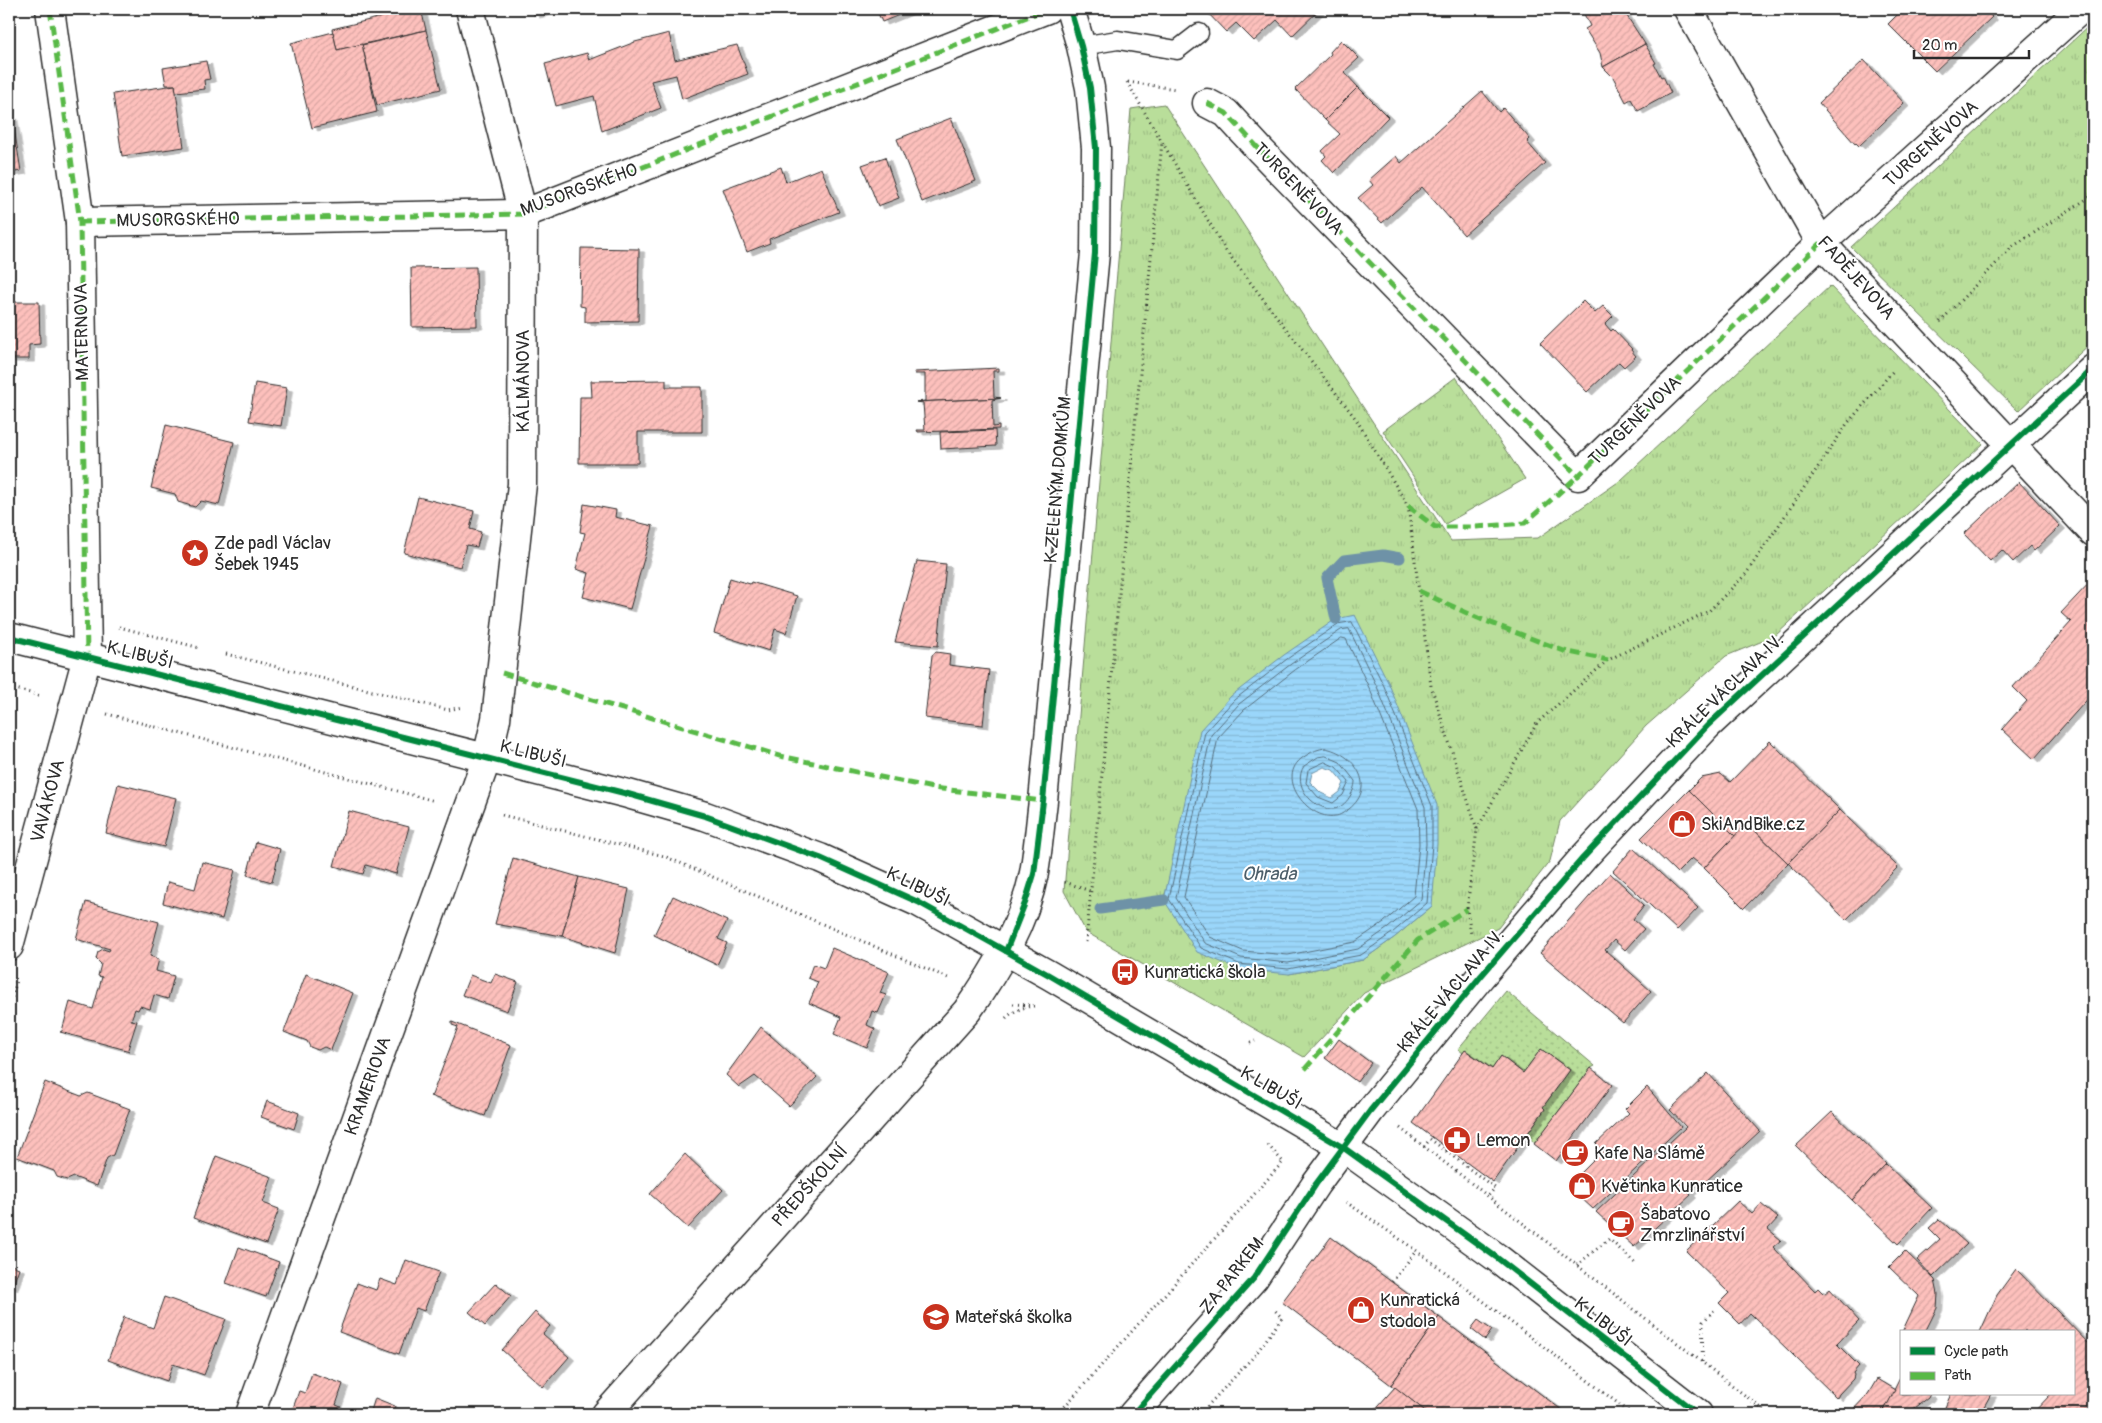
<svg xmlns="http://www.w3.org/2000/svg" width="2102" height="1423" viewBox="0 0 2102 1423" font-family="Pangolin,sans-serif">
	<defs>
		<pattern id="grass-tufts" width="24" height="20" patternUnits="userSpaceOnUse" patternTransform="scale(1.25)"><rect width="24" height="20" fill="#b9de9a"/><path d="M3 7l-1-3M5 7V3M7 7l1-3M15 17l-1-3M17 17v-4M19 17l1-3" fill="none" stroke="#9fbf85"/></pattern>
		<pattern id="garden-dots" width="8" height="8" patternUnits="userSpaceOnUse" patternTransform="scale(1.25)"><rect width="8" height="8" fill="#b9de9a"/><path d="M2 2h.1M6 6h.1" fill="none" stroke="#9fbf85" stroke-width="1.8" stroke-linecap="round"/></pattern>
		<pattern id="water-rules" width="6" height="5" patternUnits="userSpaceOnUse" patternTransform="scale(1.25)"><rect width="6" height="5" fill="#9ad6fa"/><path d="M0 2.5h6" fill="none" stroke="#85b8d6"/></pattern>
		<pattern id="building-hatch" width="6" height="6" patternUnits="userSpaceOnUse" patternTransform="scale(1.25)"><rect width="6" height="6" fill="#fdc0bc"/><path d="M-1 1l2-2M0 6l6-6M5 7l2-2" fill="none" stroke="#d9a5a2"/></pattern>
		<filter id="shadow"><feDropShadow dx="5.5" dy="3" stdDeviation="0" flood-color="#0004"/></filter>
	</defs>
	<rect width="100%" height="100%" fill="#fff"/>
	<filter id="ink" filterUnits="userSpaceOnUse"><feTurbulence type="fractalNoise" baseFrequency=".02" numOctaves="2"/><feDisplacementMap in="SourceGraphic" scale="10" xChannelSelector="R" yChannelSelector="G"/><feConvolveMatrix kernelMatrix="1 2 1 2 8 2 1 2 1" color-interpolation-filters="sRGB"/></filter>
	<g filter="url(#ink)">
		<g fill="url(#grass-tufts)" stroke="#728462" fill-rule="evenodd">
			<path d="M2093,22V341L2018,411L1851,247Z"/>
			<path d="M1164,104L1451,541L1538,538L1621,480L1830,286L1983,444L1775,636L1726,656L1646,726L1560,821L1550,861L1498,928L1364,993L1304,1057L1086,932L1064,891L1131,109ZM1389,684L1432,906L1395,937L1363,960L1289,974L1164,900L1172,866Z"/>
			<path d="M1456,377L1525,479L1445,524L1383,431Z"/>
		</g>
		<path fill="url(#garden-dots)" stroke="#728462" d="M1506,991L1595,1066L1591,1068L1535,1143L1526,1136L1545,1109L1543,1107L1570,1070L1541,1049L1523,1073L1501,1056L1492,1069L1466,1050L1463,1053L1458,1049Z"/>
		<path fill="url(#water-rules)" stroke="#6e92a7" fill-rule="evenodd" d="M1355,615L1389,684L1437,805V844L1432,906L1395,937L1363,960L1289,974L1238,969L1197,952L1164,900L1200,730L1231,696L1284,655L1336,619ZM1324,767L1333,770L1344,783L1340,792L1332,798L1321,793L1310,782L1312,773Z"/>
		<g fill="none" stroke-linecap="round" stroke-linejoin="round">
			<g stroke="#576f7e" stroke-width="1">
				<path d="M1352,622L1384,686L1432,806V844L1427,903L1392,933L1361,955L1288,969L1239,964L1201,948L1169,899L1205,732L1234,700L1287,659L1338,624Z"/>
				<path d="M1349,629L1378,689L1425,807L1426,844L1421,900L1388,928L1358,949L1288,963L1241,958L1205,943L1176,898L1211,735L1239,704L1291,664L1341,630Z"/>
				<path d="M1342,638L1346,639L1371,692L1418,809L1419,844L1414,896L1384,922L1355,942L1288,955L1243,951L1210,937L1184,897L1218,738L1244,710L1295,670Z"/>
				<path d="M1325,748C1354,753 1378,786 1349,809C1344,812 1340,816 1335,816C1308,821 1271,774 1307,755C1313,751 1318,749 1325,748Z"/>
				<path d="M1326,756L1340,762L1355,781C1355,792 1344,810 1331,809C1312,808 1292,785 1304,766L1318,757Z"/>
				<path d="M1325,762L1336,767L1349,782L1343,795L1333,803L1318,797L1306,783L1308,770Z"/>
			</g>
			<g stroke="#6e92a7" stroke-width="11">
				<path d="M1336,619L1327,578L1344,560L1383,555L1400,558"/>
				<path d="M1100,909L1164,900"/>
			</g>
		</g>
		<g fill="url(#building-hatch)" stroke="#2b2b2b" filter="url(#shadow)">
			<path d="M415,9H421L426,30L337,50L332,29Z"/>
			<path d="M533,9H560L534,15Z"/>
			<path d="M876,9H914L882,22Z"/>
			<path d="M1204,9H1320L1292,36L1277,20L1254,41L1236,23L1226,32Z"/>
			<path d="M1593,9H1625L1627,12L1625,13L1645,44L1603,67L1600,53L1585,29L1590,26L1584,14Z"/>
			<path d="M1903,9H1984L1992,17L1935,71L1888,24Z"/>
			<path d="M426,30L441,89L377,105L362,45Z"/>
			<path d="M333,32L337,50L362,44L377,112L312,128L291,43Z"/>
			<path d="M669,33L675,60L737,45L748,74L682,99L676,75L651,81L661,108L602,131L594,96L556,106L545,64L587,53L589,60L635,42Z"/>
			<path d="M1341,40L1359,58L1344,72L1358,87L1325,120L1295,89L1331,54L1330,52Z"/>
			<path d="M1645,44L1656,63L1654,64L1661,77L1663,76L1671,93L1638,111L1631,99L1626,102L1613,77L1603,67Z"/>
			<path d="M1864,60L1904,103L1859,146L1856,143L1855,144L1819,103Z"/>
			<path d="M206,61L210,79L204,80L205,89L176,92L175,85H166L163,68Z"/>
			<path d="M175,85L184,147L122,156L113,94Z"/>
			<path d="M1358,87L1388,117L1334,173L1322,160L1326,156L1322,151L1340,134L1325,120Z"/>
			<path d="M1482,91L1499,112L1503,108L1530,139L1527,142L1545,163L1464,235L1422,187L1382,223L1358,198L1373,185L1369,180L1396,156L1401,163Z"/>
			<path d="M12,116L21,171L9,173V117Z"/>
			<path d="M951,118L976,181L922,202L897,139Z"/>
			<path d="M885,157L899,198L878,206L862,165Z"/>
			<path d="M781,167L786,182L821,168L839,212L769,239L770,243L747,252L723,189Z"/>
			<path d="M581,248L639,249L638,321L585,322V307L580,306Z"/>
			<path d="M476,267L477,326L412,327L411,268Z"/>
			<path d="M1583,301L1595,313L1603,306L1613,316L1605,324L1611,331L1613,329L1632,349L1631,350L1636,356L1624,367L1619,362L1587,392L1540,343Z"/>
			<path d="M9,302H39L40,344L29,345V359H9Z"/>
			<path d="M999,368V371H993L994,397L1001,398L916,402L925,401V374H915L914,372Z"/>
			<path d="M666,380V387H702V432H638V463H579L580,397H592L591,381Z"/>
			<path d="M255,383L287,388L281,426L249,421Z"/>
			<path d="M1001,398L992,400L993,427L999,426V429L918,432L917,430H925L923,403L916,402Z"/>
			<path d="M166,425L234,442L219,505L201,501L195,507L178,502L175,494L151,488Z"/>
			<path d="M995,430L996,446L941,449L940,432Z"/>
			<path d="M2019,482L2060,526L2034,551L2030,546L2013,562L2002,550L1990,561L1964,534Z"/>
			<path d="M418,497L474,511L470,529L481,532L477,547L466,545L460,567L404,553Z"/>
			<path d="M584,504L616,510L615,517L653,526L630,609L583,597L589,573L576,569L585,533L580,532Z"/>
			<path d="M917,561L946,564L938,646L895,642Z"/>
			<path d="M730,578L750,584L751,582L797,596L786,633L775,629L769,651L714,633Z"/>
			<path d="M2092,580L2093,582V693L2034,759L2002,729L2027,701L2013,687L2071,622L2061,613Z"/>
			<path d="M936,652L950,654L949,665L989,670L983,725L925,718L932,655Z"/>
			<path d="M1770,741L1840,810L1788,863L1747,823L1735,836L1689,790L1701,778L1721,774L1730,782Z"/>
			<path d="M118,784L176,798L164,847L106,833Z"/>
			<path d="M1689,790L1735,836L1704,868L1692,858L1677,873L1641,838Z"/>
			<path d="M1840,810L1898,867L1846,920L1788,863Z"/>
			<path d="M349,811L409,827L396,874L366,865L363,874L334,866Z"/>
			<path d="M1747,823L1788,863L1744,908L1704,868Z"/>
			<path d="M256,842L280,849L272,882L247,875Z"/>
			<path d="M1633,848L1698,908L1677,930L1613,871Z"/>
			<path d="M513,858L579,877L562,936L495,924Z"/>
			<path d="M202,862L235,870L222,919L163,903L168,882L195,889Z"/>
			<path d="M1610,873L1644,905L1633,919L1644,929L1625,950L1614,940L1605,950L1651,991L1623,1023L1540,953Z"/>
			<path d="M579,877L629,889L615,953L562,936Z"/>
			<path d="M673,896L727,921L718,939L727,943L717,965L654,935Z"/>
			<path d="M86,902L159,922L150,956L159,959L156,971L174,976L168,999L154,995L150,1009L140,1006L138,1010L135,1009L131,1020L137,1021L128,1049L130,1051L60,1032L62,1031L70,1002L93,1009L102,977L98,976L101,964L96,959L98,952L103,949L109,951L110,949L76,939Z"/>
			<path d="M832,948L889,972L880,993L886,995L878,1013L872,1011L867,1025L875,1029L867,1048L834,1034L841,1017L809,1003L818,982L808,978L813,964L824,968Z"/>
			<path d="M306,974L353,993L331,1050L324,1047L318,1050L310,1047L307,1041L284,1032Z"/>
			<path d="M495,974L518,982L507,1011L462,995L470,975L491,983Z"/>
			<path d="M452,1022L511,1045L485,1116L430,1096L432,1095L458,1027L452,1025Z"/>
			<path d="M761,1027L817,1077L789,1106L755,1076L739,1087L726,1075Z"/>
			<path d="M1339,1039L1371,1063L1357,1082L1325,1058Z"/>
			<path d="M1541,1049L1570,1070L1543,1107L1545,1109L1493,1182L1413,1123L1465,1050L1492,1069L1501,1056L1523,1073Z"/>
			<path d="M1591,1068L1612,1085L1556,1161L1534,1144Z"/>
			<path d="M1708,1073L1760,1131L1704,1183L1702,1181L1689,1193L1691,1195L1634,1247L1596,1212L1686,1127L1670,1110Z"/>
			<path d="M45,1082L81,1096L88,1093L130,1109L113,1155L107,1158L97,1186L74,1177L67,1180L57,1177L54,1171L17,1157Z"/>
			<path d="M1647,1087L1681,1127L1593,1209L1568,1186L1603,1151L1596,1144L1629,1113L1625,1109Z"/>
			<path d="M267,1101L299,1113L294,1129L261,1117Z"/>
			<path d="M1832,1112L1886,1164L1852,1200L1796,1146Z"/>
			<path d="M685,1154L723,1190L688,1228L650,1194Z"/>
			<path d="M216,1156L272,1177L263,1203L279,1209L266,1244L193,1218Z"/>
			<path d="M1886,1164L1932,1208L1898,1244L1852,1200Z"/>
			<path d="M1738,1201L1752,1214L1761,1204L1778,1218L1768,1229L1781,1240L1773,1247L1815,1291L1818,1288L1824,1294L1830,1289L1859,1321L1837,1344L1859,1366L1853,1373L1854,1375L1853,1379L1839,1394L1837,1398L1750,1313L1740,1324L1719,1303L1729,1293L1686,1251Z"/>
			<path d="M1939,1219L1967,1244L1933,1277L1917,1260L1940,1239L1929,1228Z"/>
			<path d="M1331,1237L1439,1317L1391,1385L1282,1302Z"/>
			<path d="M239,1247L279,1262L266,1297L226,1283Z"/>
			<path d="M1905,1251L1935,1280L1938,1294L1937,1308L1925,1332H1902L1919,1296L1889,1267Z"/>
			<path d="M406,1260L439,1272L424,1311L416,1308L399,1354L339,1332L357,1283L376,1290L380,1279L397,1285Z"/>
			<path d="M9,1264L19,1268L12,1288L9,1286Z"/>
			<path d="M2016,1269L2093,1348V1414H2032L2051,1394H2073V1332H2026L2025,1330L2024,1332H1980L1997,1295Z"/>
			<path d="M496,1283L511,1296L485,1326L469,1312Z"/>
			<path d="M164,1297L226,1319L204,1375L173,1364L167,1381L108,1360L124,1317L153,1328Z"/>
			<path d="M535,1312L550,1326L543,1334L569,1357L543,1387L502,1350Z"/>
			<path d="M1439,1317L1567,1414H1429L1391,1385Z"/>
			<path d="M1478,1320L1492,1330L1485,1340L1471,1329Z"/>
			<path d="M312,1373L343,1384L336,1405L341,1407L338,1414H291L299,1391L305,1393Z"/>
			<path d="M1901,1376V1394H1930L1928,1398L1907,1414H1882Z"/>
			<path d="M1877,1379L1895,1390L1882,1414H1849L1868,1394Z"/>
			<path d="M1395,1387L1429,1414H1371Z"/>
			<path d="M1951,1394H1991L1980,1414H1942Z"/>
			<path d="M375,1398L395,1406L392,1414H370Z"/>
		</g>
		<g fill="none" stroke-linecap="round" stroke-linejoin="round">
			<g stroke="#2b2b2b" stroke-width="21">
				<path id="service" d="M1081,46L1118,40L1177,50L1199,33"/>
			</g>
			<g stroke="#2b2b2b" stroke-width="31">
				<g id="minor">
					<path d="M1688,9L1821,243L2093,532"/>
					<path d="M1207,103L1226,113L1261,151L1578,476L1821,243L2081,9"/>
					<path d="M80,222L523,214L1047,9"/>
					<path d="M9,946L87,657L80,222L50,9"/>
					<path d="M250,1414L487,758L496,719L522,484L523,214L470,9"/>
					<path d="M606,1414L967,1011C996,970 1024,924 1034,873C1038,850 1040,825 1043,801L1095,253L1096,148L1090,88L1081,46L1070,9"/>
					<path d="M1133,1414L1254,1278L1316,1184L1370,1111L1481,976L1583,858L1708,725L2093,369"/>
				</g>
			</g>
			<g stroke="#2b2b2b" stroke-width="31">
				<path id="tertiary" d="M9,637L628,794L705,816L820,858L918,902L1049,975L1344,1148L1496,1257L1698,1414"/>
			</g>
			<g stroke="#2b2b2b" stroke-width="3" stroke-dasharray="1 4" stroke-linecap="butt">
				<path d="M1127,82L1226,251L1356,419L1408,506L1431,686L1477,829L1467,909L1471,934"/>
				<path d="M1128,82L1176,89"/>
				<path d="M1940,322L2012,247L2093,195"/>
				<path d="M119,627L200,648"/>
				<path d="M226,654L448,710L462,707"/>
				<path d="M9,687L41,696"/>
				<path d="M107,714L435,801"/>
				<path d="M502,815L664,856L948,978"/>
				<path d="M1477,829L1537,723L1608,660L1709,611L1746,574L1847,424L1894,370"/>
				<path d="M1065,882L1090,891"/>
				<path d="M1086,942L1162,142"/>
				<path d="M1125,965V972"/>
				<path d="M1013,1004L1029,1005"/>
				<path d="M9,1007L17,979"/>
				<path d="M1006,1018C1013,1011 1023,1007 1034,1006"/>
				<path d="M1250,1043L1255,1041"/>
				<path d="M1400,1128L1769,1414"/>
				<path d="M1268,1145L1284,1163"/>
				<path d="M1424,1147L1430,1139L1446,1151L1448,1149"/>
				<path d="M1446,1151L1495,1188L1488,1196"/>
				<path d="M1346,1202L1420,1253L1632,1414"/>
				<path d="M1577,1265L1609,1239L1637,1265"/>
				<path d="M1392,1282L1416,1251"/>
				<path d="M1702,1362L1703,1322L1714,1310"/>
				<path d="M1058,1414L1283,1162"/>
				<path d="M1200,1414L1255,1355L1282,1318L1273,1308"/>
				<path d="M1319,1414L1323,1409"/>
			</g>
			<use href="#service" stroke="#fff" stroke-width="18"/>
			<use href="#minor" stroke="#fff" stroke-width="28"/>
			<use href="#tertiary" stroke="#fff" stroke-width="28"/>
			<g stroke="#58b947" stroke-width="5" stroke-dasharray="10 5" stroke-linecap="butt">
				<path d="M50,9L80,222L87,657"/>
				<path d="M1207,103L1226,113L1261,151L1578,476L1821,243"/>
				<path d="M80,222L523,214L1047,9"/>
				<path d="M1408,506L1435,527H1475L1525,523L1578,476"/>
				<path d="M1419,591L1478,618L1564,651L1608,660"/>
				<path d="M502,673L780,756L933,788L1043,801"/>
				<path d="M1305,1069L1418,940L1467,909"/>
			</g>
			<g stroke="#fff" stroke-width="9">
				<g id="cycleway">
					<path d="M9,637L628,794L705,816L820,858L918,902L1049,975L1344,1148L1496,1257L1698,1414"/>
					<path d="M1006,951L1025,903L1034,874L1043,801L1095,253L1096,148L1090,88L1081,46L1070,9"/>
					<path d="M1133,1414L1254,1278L1316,1184L1370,1111L1481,976L1583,858L1708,725L2093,369"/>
				</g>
			</g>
			<use href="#cycleway" stroke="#00873e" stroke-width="6"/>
		</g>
	</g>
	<defs>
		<g id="sight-disc" transform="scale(1.4375)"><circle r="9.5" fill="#c8321e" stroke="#fff"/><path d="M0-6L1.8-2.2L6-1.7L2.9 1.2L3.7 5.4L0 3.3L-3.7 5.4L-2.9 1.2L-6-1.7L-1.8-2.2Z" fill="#fff"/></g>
		<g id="shop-disc" transform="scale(1.4375)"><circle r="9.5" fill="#c8321e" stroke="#fff"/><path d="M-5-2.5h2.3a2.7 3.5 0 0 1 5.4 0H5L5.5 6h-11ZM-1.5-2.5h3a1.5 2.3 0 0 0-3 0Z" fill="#fff"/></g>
		<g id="bus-disc" transform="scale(1.4375)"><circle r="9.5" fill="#c8321e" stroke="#fff"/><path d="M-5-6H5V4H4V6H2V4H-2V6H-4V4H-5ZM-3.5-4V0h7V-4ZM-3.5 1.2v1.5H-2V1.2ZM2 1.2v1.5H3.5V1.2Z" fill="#fff"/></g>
		<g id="pharmacy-disc" transform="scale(1.4375)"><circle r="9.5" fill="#c8321e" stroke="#fff"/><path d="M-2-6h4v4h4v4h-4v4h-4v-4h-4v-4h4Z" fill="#fff"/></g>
		<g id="cafe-disc" transform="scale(1.4375)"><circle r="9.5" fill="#c8321e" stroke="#fff"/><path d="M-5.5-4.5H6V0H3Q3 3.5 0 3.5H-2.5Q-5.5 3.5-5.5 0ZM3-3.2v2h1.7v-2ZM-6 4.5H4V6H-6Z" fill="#fff"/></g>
		<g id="school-disc" transform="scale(1.4375)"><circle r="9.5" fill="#c8321e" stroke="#fff"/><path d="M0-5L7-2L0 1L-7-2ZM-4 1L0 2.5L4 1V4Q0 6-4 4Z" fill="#fff"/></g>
	</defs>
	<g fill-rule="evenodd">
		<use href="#sight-disc" x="195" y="553"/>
		<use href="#shop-disc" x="1682" y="824"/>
		<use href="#bus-disc" x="1125" y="972"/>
		<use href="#pharmacy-disc" x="1457" y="1140"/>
		<use href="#cafe-disc" x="1575" y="1153"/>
		<use href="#shop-disc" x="1582" y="1186"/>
		<use href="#cafe-disc" x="1621" y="1224"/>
		<use href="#shop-disc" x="1361" y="1310"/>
		<use href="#school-disc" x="936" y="1317"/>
	</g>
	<g text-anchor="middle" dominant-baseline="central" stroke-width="4" stroke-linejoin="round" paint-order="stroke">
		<g font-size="18" fill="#2b2b2b" stroke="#fff">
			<text transform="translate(1931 144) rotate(-42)">TURGENĚVOVA</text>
			<text transform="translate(1298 189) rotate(46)">TURGENĚVOVA</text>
			<text transform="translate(579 190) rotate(-20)">MUSORGSKÉHO</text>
			<text transform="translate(178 220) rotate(-1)">MUSORGSKÉHO</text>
			<text transform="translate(1856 278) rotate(48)">FADĚJEVOVA</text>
			<text transform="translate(82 332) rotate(-91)">MATERNOVA</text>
			<text transform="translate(523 381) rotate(-90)">KÁLMÁNOVA</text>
			<text transform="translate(1635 421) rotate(-44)">TURGENĚVOVA</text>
			<text transform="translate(1058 480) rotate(-85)">K ZELENÝM DOMKŮM</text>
			<text transform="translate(140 655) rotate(14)">K LIBUŠI</text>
			<text transform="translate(1725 691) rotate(-44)">KRÁLE VÁCLAVA IV.</text>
			<text transform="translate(533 754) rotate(14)">K LIBUŠI</text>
			<text transform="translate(48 801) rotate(-75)">VAVÁKOVA</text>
			<text transform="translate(918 887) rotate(26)">K LIBUŠI</text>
			<text transform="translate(1451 991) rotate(-50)">KRÁLE VÁCLAVA IV.</text>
			<text transform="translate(368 1086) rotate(-70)">KRAMERIOVA</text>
			<text transform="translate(1271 1088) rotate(30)">K LIBUŠI</text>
			<text transform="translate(810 1186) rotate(-48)">PŘEDŠKOLNÍ</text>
			<text transform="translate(1232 1276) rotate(-52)">ZA PARKEM</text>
			<text transform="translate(1603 1322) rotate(38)">K LIBUŠI</text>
		</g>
		<g font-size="18" fill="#2b2b2b" stroke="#fff" text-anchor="start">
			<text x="214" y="543">Zde padl Václav<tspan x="214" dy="21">Šebek 1945</tspan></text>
			<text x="1701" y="824">SkiAndBike.cz</text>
			<text x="1144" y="972">Kunratická škola</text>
			<text x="1476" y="1140">Lemon</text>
			<text x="1594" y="1153">Kafe Na Slámě</text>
			<text x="1601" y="1186">Květinka Kunratice</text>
			<text x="1640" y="1214">Šabatovo<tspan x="1640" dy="21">Zmrzlinářství</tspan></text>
			<text x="1380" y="1300">Kunratická<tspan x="1380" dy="21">stodola</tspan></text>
			<text x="955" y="1317">Mateřská školka</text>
		</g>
		<g font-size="19" font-style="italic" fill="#4c5e69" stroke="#fff">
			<text x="1269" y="874">Ohrada</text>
		</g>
	</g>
	<rect width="2102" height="1423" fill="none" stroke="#fff" stroke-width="30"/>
	<rect x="15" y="15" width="2072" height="1393" fill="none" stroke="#2b2b2b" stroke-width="2" filter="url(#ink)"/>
	<rect x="1900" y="1330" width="175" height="65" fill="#ffffff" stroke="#aaaaaa"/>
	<rect x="1910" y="1347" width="25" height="8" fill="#00873e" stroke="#aaaaaa"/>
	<text x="1944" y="1356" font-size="15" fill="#2b2b2b">Cycle path</text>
	<rect x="1910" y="1372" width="25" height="8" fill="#58b947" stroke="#aaaaaa"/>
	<text x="1944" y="1380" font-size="15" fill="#2b2b2b">Path</text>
	<path d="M1914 50v8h115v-8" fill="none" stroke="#2b2b2b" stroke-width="2.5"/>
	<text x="1922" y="50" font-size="15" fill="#2b2b2b" stroke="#ffffff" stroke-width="4" paint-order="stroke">20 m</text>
</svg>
